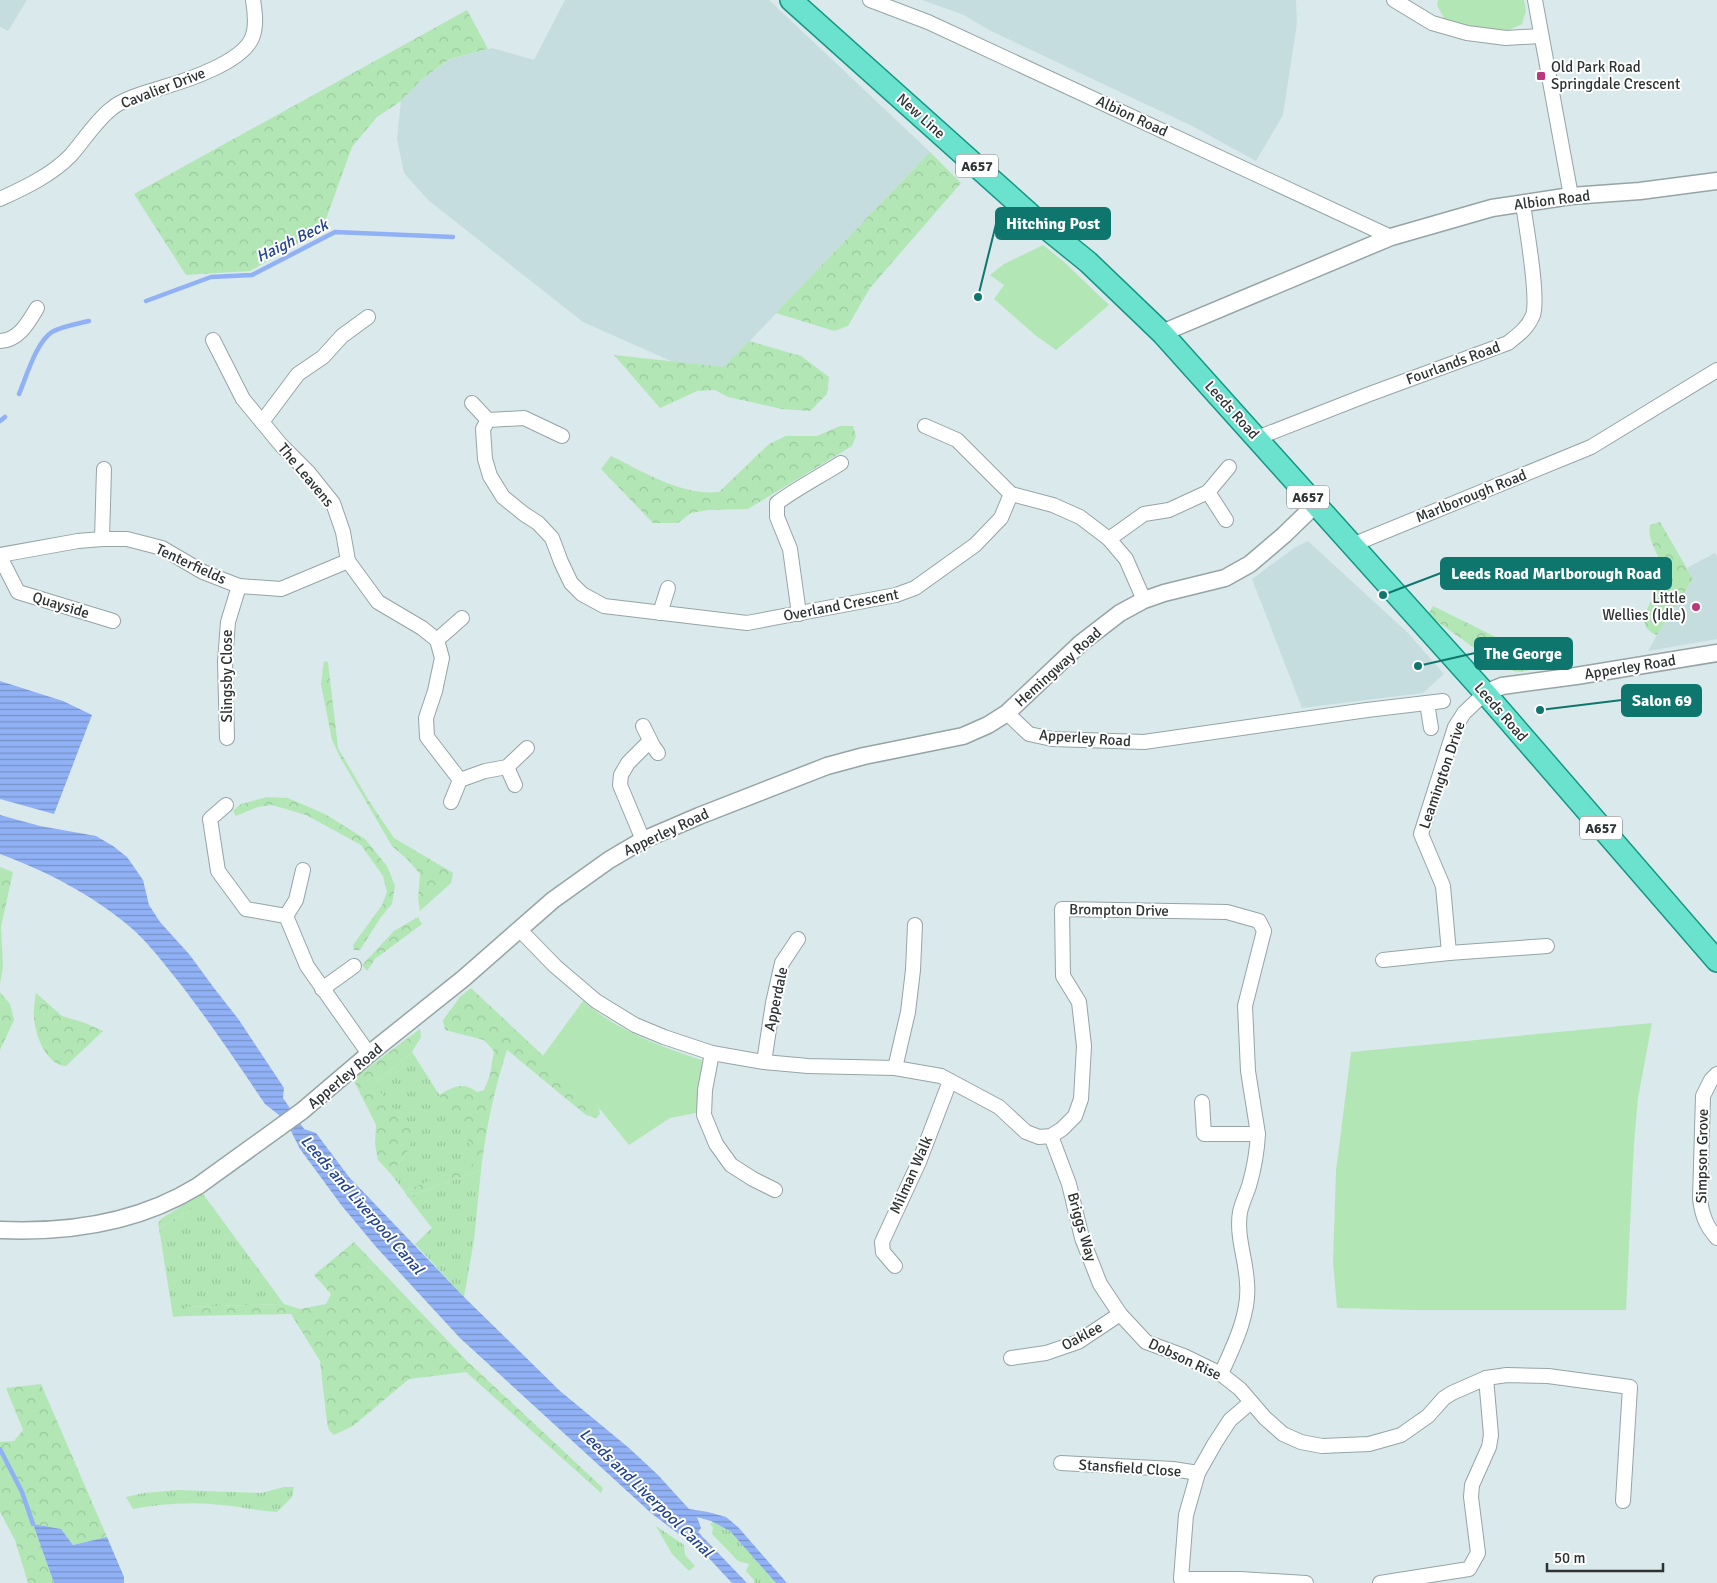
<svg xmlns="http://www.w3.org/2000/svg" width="1717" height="1583" viewBox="0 0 1717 1583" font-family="Signika,sans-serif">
	<defs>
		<pattern id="grass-tufts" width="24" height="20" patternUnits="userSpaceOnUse" patternTransform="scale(1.25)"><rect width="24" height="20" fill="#b2e7b5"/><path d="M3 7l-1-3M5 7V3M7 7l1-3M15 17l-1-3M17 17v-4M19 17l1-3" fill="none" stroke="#99c79c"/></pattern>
		<pattern id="forest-crowns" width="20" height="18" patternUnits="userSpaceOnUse" patternTransform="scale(1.25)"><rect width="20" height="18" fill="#b2e7b5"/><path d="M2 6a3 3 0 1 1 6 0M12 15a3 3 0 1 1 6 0" fill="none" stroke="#99c79c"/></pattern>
		<pattern id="water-rules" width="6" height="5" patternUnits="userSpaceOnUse" patternTransform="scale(1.25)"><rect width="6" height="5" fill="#90b1f5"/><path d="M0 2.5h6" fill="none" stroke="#7691c7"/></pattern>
	</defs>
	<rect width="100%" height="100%" fill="#dae9eb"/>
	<g fill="#c6dde0">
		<path d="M0,0H27L8,31L0,27Z"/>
		<path d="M565,0H769L930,152L724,368L673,362L583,322L428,200L404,173L397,139L401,101L421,80L451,59L492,48L534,60Z"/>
		<path d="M922,0H1296L1297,23L1283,115L1256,161L1194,127L989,30L964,15Z"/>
		<path d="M1308,541L1408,633L1444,674L1423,693L1302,708L1252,579L1294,548Z"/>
		<path d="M1715,553L1717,557V639L1648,651L1657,635L1693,579L1687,568Z"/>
	</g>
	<g fill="url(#grass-tufts)">
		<path d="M412,1052L482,1162L404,1191L391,1174L407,1152L375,1084Z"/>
		<path d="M481,1170L474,1240L464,1297L415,1244L432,1228L408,1197Z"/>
		<path d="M203,1194L284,1304L186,1307V1316L173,1317L159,1228L183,1214L191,1208L192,1200Z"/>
		<path d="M284,1487H294L292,1497L277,1512C255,1511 233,1505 211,1504C185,1502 159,1504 133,1509L126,1497L144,1493L178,1490L261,1493Z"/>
		<path d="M713,1522L730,1531L776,1583H754V1580L746,1571L749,1564L738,1561L712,1534L713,1527L710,1524Z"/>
		<path d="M656,1526L684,1545L685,1555L695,1566L689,1571L672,1554Z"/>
	</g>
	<g fill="url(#forest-crowns)">
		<path d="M467,10L488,49L450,59L421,80L401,101L377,117L352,147L326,219L310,237L250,271L186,275L134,194Z"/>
		<path d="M930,152L961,183L870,288L848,326L834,331L776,313Z"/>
		<path d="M749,341L801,356L829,377L827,394L810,411L782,409L728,397L715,390L697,391L660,408L614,355L724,367Z"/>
		<path d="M840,426H853L856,436L852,446L748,509L708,510L691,513L678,523H653L601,469L611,456C644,472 682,496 719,492L769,444L786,436H817Z"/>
		<path d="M1660,522L1693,579L1657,635C1630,625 1655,600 1659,582C1659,577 1662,571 1661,566C1658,551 1647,541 1650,525Z"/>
		<path d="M1433,606L1524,651L1540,650L1544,656L1545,662L1540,668L1520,672L1504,669L1435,620L1429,613Z"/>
		<path d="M324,661L328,662L338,748L369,801L394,838L453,873L451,883L420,911L418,899L420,874L408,860L392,846L340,757L332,740L321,684Z"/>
		<path d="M267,797L288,798L325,814L365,839L387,866L395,886L392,904L381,917L360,950H354L353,945L382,905L387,892L383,876L361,845L306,815L272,805L258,807L236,816L233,811L241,804Z"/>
		<path d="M0,867L13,872L1,927L3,967L0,984Z"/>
		<path d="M418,917L422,924L375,959L367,971L362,965L394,931Z"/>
		<path d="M471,988L599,1108L600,1114L596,1118L586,1115L507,1050C494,1090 486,1129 481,1170L408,1197L404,1191L481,1161L439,1095C453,1087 463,1081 477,1092L484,1090L490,1075L494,1051L484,1040L445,1030L443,1020L460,997Z"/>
		<path d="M0,992L10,1004L14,1020L0,1050Z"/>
		<path d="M36,993L62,1016L85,1023L103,1031L66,1066C46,1065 35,1035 34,1017C33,1009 35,1001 36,993Z"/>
		<path d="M420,1029L421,1037L412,1052L375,1084C386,1103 404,1116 414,1135L407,1152L391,1174L378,1160L375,1144L376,1125L353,1079Z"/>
		<path d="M192,1200V1208L183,1214L159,1228L158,1223L162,1218Z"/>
		<path d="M354,1242L467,1361L603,1488L601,1493L466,1372L409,1379L353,1426L334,1435L329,1430L327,1422L320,1361L291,1314L186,1316V1307L284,1304L300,1309L326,1304L331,1294L314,1275Z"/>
		<path d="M41,1384L107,1537L73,1545L61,1529L33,1524L54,1583H28L15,1540L0,1512V1442L14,1441L23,1430L6,1388Z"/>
	</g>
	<g fill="#b2e7b5">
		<path d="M1438,0H1524L1526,11L1522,24L1509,30L1484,29L1445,20L1437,5Z"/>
		<path d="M1043,245L1063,261L1109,305L1056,350L1035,335L994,299L1004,285L990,275L1004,264Z"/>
		<path d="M583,1001C618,1031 661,1047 705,1061L701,1112L670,1118L629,1145L599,1108L542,1057Z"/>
		<path d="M1652,1023L1638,1098L1634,1143L1626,1310H1415L1337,1308L1333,1262L1336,1171L1351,1052Z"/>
	</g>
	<g fill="url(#water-rules)">
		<path d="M0,681L63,701L92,715L54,814L0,799Z"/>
		<path d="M0,815L40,826L96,836L113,846L127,857L143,880L149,905L160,922L189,954L214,988L239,1020L284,1088L283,1098L304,1129L316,1133L349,1177L466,1299L560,1391L629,1448L658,1475L689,1509L708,1512L726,1517L738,1527L787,1583H776L730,1531L711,1521L697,1517L701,1528L698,1532L747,1583H732L691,1539L688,1541L651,1513L460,1338L377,1248L342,1206L300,1149L289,1127L279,1115L265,1104C238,1064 211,1024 182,986C165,965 149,943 129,926C91,894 46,871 0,854Z"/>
		<path d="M33,1524L61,1529L73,1545L107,1537L124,1577V1583H54Z"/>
	</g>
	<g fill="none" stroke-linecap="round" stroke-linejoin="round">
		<g stroke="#90b1f5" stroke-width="4.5">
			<path d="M146,301L211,277L252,275L335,232L453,237"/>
			<path d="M19,394C26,378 36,342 52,332C63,326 77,324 89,321"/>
			<path d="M0,421L5,417"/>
			<path d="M0,1449L22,1492L33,1524"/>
		</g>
		<g stroke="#96a4a6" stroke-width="16">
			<g id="minor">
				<path d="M870,0L928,22L1391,237"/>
				<path d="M1394,0L1432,23L1467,33L1506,38L1541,36"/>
				<path d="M1535,0L1571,196"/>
				<path d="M0,199C24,188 52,175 71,155C84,140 96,121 111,109C124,98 148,92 164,87C188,80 242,62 252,38C257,26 255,12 253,0"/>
				<path d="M213,340L243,399L262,422L298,374L323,357L342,336L368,317"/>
				<path d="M0,341C19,340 28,323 37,308"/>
				<path d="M472,403L488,420"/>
				<path d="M262,422L281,445L309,473L333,503L343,532L348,561L378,602L422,628L437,640L442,658L435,691L426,718L427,737L460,780L485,771L507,767L527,748"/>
				<path d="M925,426L957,440L1011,494L1053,505L1080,517L1109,539L1126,559L1144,600"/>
				<path d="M562,436L524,418L488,420L483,429L485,459L490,476L503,497L524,514L538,523L552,538L561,562L571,583L582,594L604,606L747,623L896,595L915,588L975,545L1001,518L1011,494"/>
				<path d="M1257,438L1367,395L1508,343C1518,335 1528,328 1533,315C1539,297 1526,226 1523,204"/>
				<path d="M1208,492L1226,520"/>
				<path d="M102,539L104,469"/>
				<path d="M1109,539L1144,514L1169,510L1208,492L1229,467"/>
				<path d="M1352,545L1591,447L1717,370"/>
				<path d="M0,555L78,541L102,539H127L162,548L203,572L239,586L281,589L348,561"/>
				<path d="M0,557L18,592L113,621"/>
				<path d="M660,613L668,588"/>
				<path d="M799,614L790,549L777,517V503C797,488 819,477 841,463"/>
				<path d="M437,640L462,618"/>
				<path d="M1427,703L1431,728"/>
				<path d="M1007,713L1029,734L1052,739L1144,742L1367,710L1443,701"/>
				<path d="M643,726L653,746L658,753"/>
				<path d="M227,738L225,661L228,622L239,586"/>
				<path d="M507,767L515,785"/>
				<path d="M451,802L460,780"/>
				<path d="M226,805L210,819L218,871L246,909L286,916L307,966L369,1054"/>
				<path d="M643,840L620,785L621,775L628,763L650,741"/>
				<path d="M286,916L296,900L303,870"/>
				<path d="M519,929L555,966L596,1001L635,1025L664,1037L712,1053L764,1062L808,1066L895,1068L941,1076L999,1107L1026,1132L1039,1137L1051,1136L1062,1129L1075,1116L1081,1099L1084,1046L1079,1002L1063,976L1062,909L1227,912L1259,921L1264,931L1245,1006L1248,1071L1258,1134H1204L1202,1102"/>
				<path d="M1449,953L1443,886L1421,834L1455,727L1464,713L1485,693"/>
				<path d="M1383,960L1449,953L1547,946"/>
				<path d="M322,989L354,966"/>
				<path d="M712,1053L705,1090L704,1115L716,1144L731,1165L753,1179L775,1190"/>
				<path d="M764,1062L773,1003L782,963L798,939"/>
				<path d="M895,1068L908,1012L913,970L915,925"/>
				<path d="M1717,1074L1711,1080L1703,1096L1700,1199C1702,1215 1706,1226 1717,1238"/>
				<path d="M1051,1136L1069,1184L1082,1238L1100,1284L1120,1314L1146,1342L1184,1356L1221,1374L1240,1389L1265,1418L1283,1434L1301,1442L1322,1446L1369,1444L1401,1435L1428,1416L1444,1398L1452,1393L1486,1378L1507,1375L1548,1376L1630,1387L1623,1501"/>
				<path d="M895,1266L883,1252L882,1242L919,1162L950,1081"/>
				<path d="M1011,1358L1046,1353L1078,1342L1120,1314"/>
				<path d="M1221,1374C1233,1347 1250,1314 1247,1283C1246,1259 1236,1236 1240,1212C1242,1203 1246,1195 1249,1186C1254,1169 1257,1152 1258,1134"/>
				<path d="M1251,1402L1230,1420L1215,1443L1198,1473L1186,1515L1181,1579H1240L1306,1583"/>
				<path d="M1061,1463L1173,1469L1198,1473"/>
				<path d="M1380,1583L1469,1569L1478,1553L1471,1497L1472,1485L1489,1447L1491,1435L1486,1378"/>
			</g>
		</g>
		<g stroke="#96a4a6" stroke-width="19">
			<g id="tertiary">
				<path d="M1162,333L1391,237L1492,208L1571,196L1640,191L1717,181"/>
				<path d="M1485,693L1502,686L1576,676L1717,653"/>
				<path d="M0,1230C69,1233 138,1223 198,1186L302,1111L369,1054L464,978L553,900L609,860L643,840L699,816L827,766L864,756L963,736L988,725L1007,713L1081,643L1120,613L1144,600L1164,593L1225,578L1250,564L1284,535L1315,505"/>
			</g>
		</g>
		<g stroke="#149883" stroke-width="24">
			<path id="primary" d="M791,0L1041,224L1088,262L1162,333L1485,693L1717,961"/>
		</g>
		<use href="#minor" stroke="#fff" stroke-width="14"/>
		<use href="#tertiary" stroke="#fff" stroke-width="16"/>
		<use href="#primary" stroke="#6ae2ce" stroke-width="21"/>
	</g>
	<g fill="#bc377c" stroke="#fff" stroke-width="2">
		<rect x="1536" y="71" width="10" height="10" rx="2.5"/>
		<circle cx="1696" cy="607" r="5"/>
	</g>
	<g text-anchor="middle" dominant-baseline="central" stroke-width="4" stroke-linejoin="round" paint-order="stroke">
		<g fill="#fff" stroke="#6c7070" stroke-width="1">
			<rect x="956" y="154.5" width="42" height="23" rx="4"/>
			<rect x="1287" y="485.5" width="42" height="23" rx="4"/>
			<rect x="1580" y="816.5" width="42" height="23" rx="4"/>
		</g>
		<g font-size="14" font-weight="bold" fill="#2d3333">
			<text x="977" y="166">A657</text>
			<text x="1308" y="497">A657</text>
			<text x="1601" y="828">A657</text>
		</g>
		<g font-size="15" fill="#2d3333" stroke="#fff" text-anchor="start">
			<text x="1551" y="67">Old Park Road<tspan x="1551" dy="17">Springdale Crescent</tspan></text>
			<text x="1686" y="598" text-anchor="end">Little<tspan x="1686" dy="17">Wellies (Idle)</tspan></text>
		</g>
		<g font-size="15" fill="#2d3333" stroke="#fff">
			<text transform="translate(163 88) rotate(-21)">Cavalier Drive</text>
			<text transform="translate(921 116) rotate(42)">New Line</text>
			<text transform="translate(1132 116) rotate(25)">Albion Road</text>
			<text transform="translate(1552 200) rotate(-7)">Albion Road</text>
			<text transform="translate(1453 363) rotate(-20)">Fourlands Road</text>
			<text transform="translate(1232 410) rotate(48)">Leeds Road</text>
			<text transform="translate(306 475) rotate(50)">The Leavens</text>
			<text transform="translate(1471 496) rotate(-22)">Marlborough Road</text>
			<text transform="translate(191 564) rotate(25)">Tenterfields</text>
			<text transform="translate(61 605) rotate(17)">Quayside</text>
			<text transform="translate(841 605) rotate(-11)">Overland Crescent</text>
			<text transform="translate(1058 667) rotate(-42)">Hemingway Road</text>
			<text transform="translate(1630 667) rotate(-9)">Apperley Road</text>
			<text transform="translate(227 676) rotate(-90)">Slingsby Close</text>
			<text transform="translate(1501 712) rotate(49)">Leeds Road</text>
			<text transform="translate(1085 738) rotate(4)">Apperley Road</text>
			<text transform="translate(1442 775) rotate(-71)">Leamington Drive</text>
			<text transform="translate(666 832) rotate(-25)">Apperley Road</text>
			<text transform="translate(1119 910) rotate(1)">Brompton Drive</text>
			<text transform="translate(776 999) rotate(-78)">Apperdale</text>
			<text transform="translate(345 1076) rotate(-40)">Apperley Road</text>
			<text transform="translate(1702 1156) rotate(-89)">Simpson Grove</text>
			<text transform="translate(911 1175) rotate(-66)">Milman Walk</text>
			<text transform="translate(1082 1227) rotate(74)">Briggs Way</text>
			<text transform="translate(1082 1336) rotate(-28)">Oaklee</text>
			<text transform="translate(1185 1359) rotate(25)">Dobson Rise</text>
			<text transform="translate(1130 1468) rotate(4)">Stansfield Close</text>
		</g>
		<g font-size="16" font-style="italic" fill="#224391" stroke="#fff">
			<text transform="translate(292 241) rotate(-26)">Haigh Beck</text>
			<text transform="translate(362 1205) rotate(49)">Leeds and Liverpool Canal</text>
			<text transform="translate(646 1493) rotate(44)">Leeds and Liverpool Canal</text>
		</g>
	</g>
	<path fill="none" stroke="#0f766e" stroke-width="2" d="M978 297L996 224M1383 595L1441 573M1418 666L1475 653M1540 710L1622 700"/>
	<g fill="#0f766e" stroke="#fff" stroke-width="2">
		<circle cx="978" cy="297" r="5"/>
		<circle cx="1383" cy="595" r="5"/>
		<circle cx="1418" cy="666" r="5"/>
		<circle cx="1540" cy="710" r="5"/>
	</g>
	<g fill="#0f766e" stroke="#0f766e" stroke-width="2">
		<rect x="996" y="208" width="114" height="31" rx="5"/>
		<rect x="1441" y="558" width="230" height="31" rx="5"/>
		<rect x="1475" y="638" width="97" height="31" rx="5"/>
		<rect x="1622" y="685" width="79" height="31" rx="5"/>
	</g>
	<g font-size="16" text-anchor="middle" font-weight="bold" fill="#fff">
		<text x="1053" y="229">Hitching Post</text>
		<text x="1556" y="579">Leeds Road Marlborough Road</text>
		<text x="1523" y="659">The George</text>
		<text x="1662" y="706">Salon 69</text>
	</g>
	<path d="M1547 1563v8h116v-8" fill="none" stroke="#2d3333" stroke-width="2.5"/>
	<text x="1554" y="1563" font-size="15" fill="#2d3333" stroke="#ffffff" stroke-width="4" paint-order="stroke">50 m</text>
</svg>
